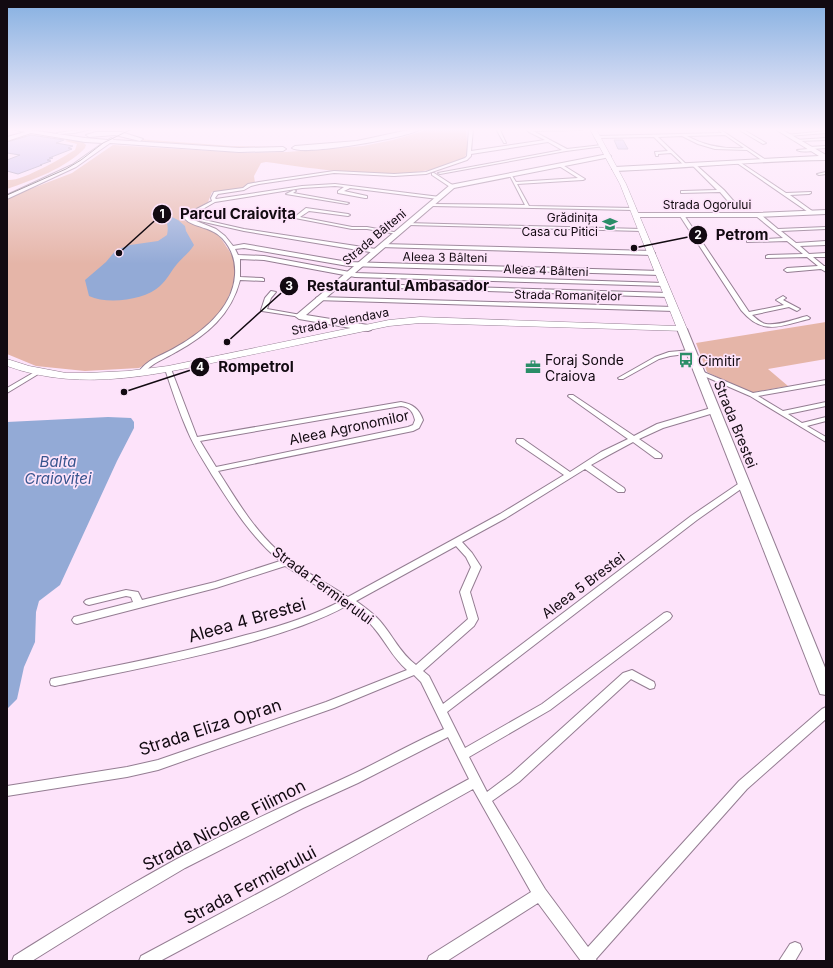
<svg xmlns="http://www.w3.org/2000/svg" width="833" height="968" viewBox="0 0 833 968" font-family="Inter,sans-serif">
	<rect width="100%" height="100%" fill="#fde3fa"/>
	<g fill="#e5b5a8">
		<path d="M430,129H466C466,137 470,152 464,158C461,160 456,162 453,163C402,184 320,169 266,162L261,163L254,176L255,183L240,189L212,192L208,202L185,216L183,218L185,221L218,234L234,258L236,267L233,286L224,307L216,319L178,347L139,368L85,371L36,366L7,354V198L72,173L113,145L247,153L287,152L363,146L393,140Z"/>
		<path d="M70,139L82,141L86,145L85,148C66,168 33,180 7,189V180C22,182 61,158 75,150L77,144L65,141Z"/>
		<path d="M138,139L231,146L274,147L276,149L252,150L133,142Z"/>
		<path d="M826,322V359L768,369L788,386L750,393L707,372L696,343Z"/>
	</g>
	<g fill="#93aad6">
		<path d="M160,211L178,220L185,226L186,231L194,245C189,253 183,257 177,264C171,271 167,280 160,286C145,300 108,305 89,296L85,280L106,262L116,250L130,245L158,241L167,235C169,226 167,218 159,213Z"/>
		<path d="M108,417L131,418L134,422V428L117,461L60,585L39,601L36,612L35,642L24,667L17,699L7,709V422Z"/>
	</g>
	<g fill="#c5baea" stroke="#9790ac">
		<path d="M31,135L64,140L56,143L73,146L68,148L72,149L49,158H53L47,160L51,161L40,165H42L18,174L7,171V160L20,155L7,153V142Z"/>
		<path d="M614,140H623L628,149H618Z"/>
	</g>
	<g fill="none" stroke-linecap="round" stroke-linejoin="round">
		<g stroke="#947d92" stroke-width="2">
			<g id="street">
				<path d="M86,129H92L74,133L59,134L57,133Z"/>
				<path d="M469,129H473L471,151L545,140L529,132L527,130L529,129H583L581,130L533,131L567,149L602,145L604,146L566,151L440,174L438,173L562,150L548,142L471,154V156L467,160L426,174L394,176L334,173L259,184L251,186L244,190L218,194L215,198L216,199L302,186L335,184L440,197V198L438,199L350,188L344,191L367,196V198H365L338,193V191L344,187L335,186L302,188L215,202L189,217V218L216,229L225,236L233,246L244,244L348,262L660,271L663,273L660,275L348,266L244,248L235,249L238,255L264,256L355,273L664,283L666,284V286L355,277L264,260L240,259V277L262,278L264,279V281L240,280C231,315 207,335 176,352C165,359 151,363 143,374H139L138,373C146,360 160,356 173,349C200,334 233,309 235,275C236,261 232,249 222,238C210,226 194,228 185,219V215L212,201L211,198L214,192L243,188L248,184L259,182L334,171L394,174L426,172L465,158L467,156Z"/>
				<path d="M496,129H504L500,130L506,143H504Z"/>
				<path d="M741,129H745L744,130L766,143L763,144L741,131Z"/>
				<path d="M721,130L766,160L763,161L747,150L715,149L698,144L682,136L658,137L687,165L686,167L671,153L658,154V156H656L655,152L668,151L654,137L598,138L596,137L598,136L722,133L719,131ZM725,135L744,148C723,149 705,146 687,136Z"/>
				<path d="M826,131V133L788,136L786,135Z"/>
				<path d="M826,138V140L797,141L795,140Z"/>
				<path d="M826,146V148L812,149L814,150C810,152 801,152 797,150L808,149L807,148L809,147Z"/>
				<path d="M738,161L786,193L811,192V193L809,194L790,195L815,213L811,214L737,163Z"/>
				<path d="M559,164H561L585,179L583,180L517,184L529,206L634,208L636,209L634,210L431,206L429,205L431,204L525,205L509,174H511L516,182L578,178L559,166Z"/>
				<path d="M693,164H695L724,190L737,205V207H733L720,192L681,193V191H683L717,190L693,166Z"/>
				<path d="M826,172V174L819,175L817,174Z"/>
				<path d="M432,173H434L454,186L450,187L432,175Z"/>
				<path d="M294,190L296,191L293,193L349,203L347,204L286,194Z"/>
				<path d="M306,208L348,214L350,215L348,216L309,211L300,217L352,227H367L399,233L397,234L367,229H352L269,213L271,212L296,216Z"/>
				<path d="M756,214H760L778,229L826,227V229L781,231L796,243L826,241V245L800,246L809,254L826,253V257H813L824,266H826V272L821,269L787,272L784,270L787,268L818,266L807,257L766,258V256L768,255L803,254L787,241L747,242V241L749,240L783,238L756,216Z"/>
				<path d="M680,215H684L749,312L784,305L776,300L783,296L786,298L783,300L800,309L797,311L789,307L752,315C756,318 760,323 766,324C778,326 795,319 807,316L810,318L809,319C780,326 763,336 741,310L680,216Z"/>
				<path d="M200,219L244,229L376,249L379,251L376,253L244,231L200,221Z"/>
				<path d="M406,223L642,229L644,230L642,231L408,225H406Z"/>
				<path d="M382,244L652,251L655,253L652,255L380,247V245Z"/>
				<path d="M335,283L668,293L671,295L668,297L333,286V284Z"/>
				<path d="M271,291L276,292L271,298L267,309L301,315V317L262,311L261,310L265,298Z"/>
				<path d="M318,297L674,307L677,309L674,311L316,300V298Z"/>
				<path d="M691,350L693,351V353L670,356L659,359L623,379H619L618,378L655,357L669,352Z"/>
				<path d="M168,367L171,369L197,437L401,402C413,404 419,409 423,420L419,428L413,431L218,471C236,499 252,527 277,550C298,569 324,581 348,597L500,514L564,475L517,443L516,441L517,439H523L570,472L601,452L628,439L569,397L568,396L569,395H573L634,436L657,424L711,408H717L718,410L717,412L663,428L639,439L661,454L662,456L661,458H655L633,442L607,456L591,465L624,488L625,490L624,492H618L585,469L506,518L462,542L472,553L481,567L470,592L478,619L474,626L423,671L429,676L443,704L691,516L741,482H747L748,484L697,520L447,712L465,748L542,704L664,613L667,612L670,613L672,616L670,619L550,710L469,757L487,792L511,774L623,673L632,670L654,682L655,685L654,688L650,689L631,679L519,782L492,801L545,889L588,947L739,781L822,709L826,707V719L747,789L596,959L597,961H581L538,903L447,961H427L429,956L531,892L473,789L284,895L160,961H139L141,956L274,885L469,779L448,737L358,783L303,808L185,868L109,913L32,961H12L14,956C67,923 120,890 175,860C232,829 291,803 349,776C381,761 412,743 444,729L421,682L414,675L334,708L158,770L127,777L7,796V786L127,767L158,760L326,702L407,670C393,658 386,642 374,628C367,619 358,612 348,605C318,622 284,632 251,642C187,660 121,672 55,686L51,685L50,682L51,679L55,678C119,665 183,653 246,635C278,627 311,617 341,601L285,566L216,588L77,624L74,623L72,620L74,617L133,602L131,597L126,596L89,605L86,604L84,602L86,600L89,599L126,590L138,592L142,600L215,582L280,561C251,537 232,506 212,475C204,461 194,447 188,432C179,412 172,390 165,369ZM401,406C410,407 413,412 415,420L413,425L408,427L216,467L200,441ZM456,546L466,557L471,567L460,592L468,619L416,665C400,653 393,636 380,621C373,613 364,607 356,601Z"/>
				<path d="M38,370L41,372L40,373L7,393V388Z"/>
				<path d="M699,370L753,393L826,380V384L758,396L783,411L826,402V406L788,414L802,423L826,417V421L807,426L826,437V442L750,396L697,373V371Z"/>
				<path d="M795,942L800,944L802,949L795,961H779L790,944Z"/>
			</g>
		</g>
		<g stroke="#947d92" stroke-width="2">
			<g id="secondary">
				<path d="M11,129H23L85,138L108,140L111,138L114,140L239,148L283,147L286,149L283,151L239,152L110,143L76,167L7,199V195L72,165L103,143L85,142L31,133L7,141V137L25,132Z"/>
				<path d="M413,129H421C408,138 303,156 292,148L295,146L357,141Z"/>
				<path d="M775,129H781L826,155V160C756,161 685,168 615,171L612,169L615,167L819,156Z"/>
				<path d="M96,132H121L143,139L140,141L115,135L89,137L86,135Z"/>
				<path d="M608,154L611,156L610,157L454,188L306,315L368,325L371,326L373,328L371,330L368,331L299,319L295,316L450,185Z"/>
				<path d="M826,210V214L758,217H637L633,215L637,213H758Z"/>
				<path d="M682,326L687,329L826,670V695L820,694L818,689L677,329Z"/>
			</g>
		</g>
		<g stroke="#947d92" stroke-width="1">
			<path id="primary" d="M590,129H596L626,184L687,329L685,331L420,323L389,326C339,336 290,347 240,357C163,373 84,394 7,366V359L29,366L66,373H87L128,371L168,366L389,320L420,317L676,326L620,184Z"/>
		</g>
		<use href="#street" fill="#fff" fill-rule="evenodd"/>
		<use href="#secondary" fill="#fff" fill-rule="evenodd"/>
		<use href="#primary" fill="#fff" fill-rule="evenodd"/>
		<path stroke="#453944" stroke-width="1" d="M7,195L66,169L81,160L103,143L132,129"/>
	</g>
	<linearGradient id="sky" x2="0" y2="1"><stop stop-color="#86b0e1"/><stop offset="0.49" stop-color="#fef2fd"/><stop offset="1" stop-color="#fef2fd" stop-opacity="0"/></linearGradient>
	<rect width="833" height="264" fill="url(#sky)"/>
	<defs>
		<g id="school-bare" transform="scale(1.2)"><path d="M0-5L7-2L0 1L-7-2ZM-4 1L0 2.5L4 1V4Q0 6-4 4Z" fill="#2a8d67" stroke="#fde3fa" stroke-width="2.5" paint-order="stroke"/></g>
		<g id="bus-bare" transform="scale(1.2)"><path d="M-5-6H5V4H4V6H2V4H-2V6H-4V4H-5ZM-3.5-4V0h7V-4ZM-3.5 1.2v1.5H-2V1.2ZM2 1.2v1.5H3.5V1.2Z" fill="#2a8d67" stroke="#fde3fa" stroke-width="2.5" paint-order="stroke"/></g>
		<g id="office-bare" transform="scale(1.2)"><path d="M-6-3h4V-5.5h4V-3h4V5H-6ZM-1-4.5V-3h2v-1.5ZM-6 0V1H6V0Z" fill="#2a8d67" stroke="#fde3fa" stroke-width="2.5" paint-order="stroke"/></g>
	</defs>
	<g fill-rule="evenodd">
		<use href="#school-bare" x="610" y="224"/>
		<use href="#bus-bare" x="686" y="360"/>
		<use href="#office-bare" x="533" y="367"/>
	</g>
	<g text-anchor="middle" dominant-baseline="central" stroke-width="3.5" stroke-linejoin="round" paint-order="stroke">
		<g font-size="12" fill="#120a11" stroke="#fde3fa">
			<text x="707" y="204">Strada Ogorului</text>
			<text transform="translate(374 237) rotate(-40)">Strada Bâlteni</text>
			<text transform="translate(445 257) rotate(1)">Aleea 3 Bâlteni</text>
			<text transform="translate(546 270) rotate(2)">Aleea 4 Bâlteni</text>
			<text transform="translate(568 295) rotate(1)">Strada Romanițelor</text>
			<text transform="translate(340 321) rotate(-11)">Strada Pelendava</text>
		</g>
		<g font-size="12" fill="#120a11" stroke="#fde3fa" text-anchor="end">
			<text x="598" y="217">Grădinița<tspan x="598" dy="14">Casa cu Pitici</tspan></text>
		</g>
		<g font-size="14" fill="#120a11" stroke="#fde3fa" text-anchor="start">
			<text x="545" y="359">Foraj Sonde<tspan x="545" dy="16">Craiova</tspan></text>
			<text x="698" y="360">Cimitir</text>
		</g>
		<g font-size="14" fill="#120a11" stroke="#fde3fa">
			<text transform="translate(736 424) rotate(68)">Strada Brestei</text>
			<text transform="translate(349 427) rotate(-12)">Aleea Agronomilor</text>
			<text transform="translate(323 585) rotate(36)">Strada Fermierului</text>
			<text transform="translate(583 585) rotate(-37)">Aleea 5 Brestei</text>
		</g>
		<g font-size="15" font-style="italic" fill="#38558e" stroke="#fde3fa">
			<text x="58" y="461">Balta<tspan x="58" dy="17">Craioviței</tspan></text>
		</g>
		<g font-size="17" fill="#120a11" stroke="#fde3fa">
			<text transform="translate(247 620) rotate(-16)">Aleea 4 Brestei</text>
			<text transform="translate(210 727) rotate(-18)">Strada Eliza Opran</text>
			<text transform="translate(224 825) rotate(-27)">Strada Nicolae Filimon</text>
			<text transform="translate(250 885) rotate(-28)">Strada Fermierului</text>
		</g>
	</g>
	<path fill="none" stroke="#120a11" stroke-width="1.5" d="M119 253L162 214M634 248L698 235M227 342L289 286M124 392L200 367"/>
	<g fill="#120a11" stroke="#fde3fa" stroke-width="1.5">
		<circle cx="119" cy="253" r="4"/>
		<circle cx="634" cy="248" r="4"/>
		<circle cx="227" cy="342" r="4"/>
		<circle cx="124" cy="392" r="4"/>
		<circle cx="162" cy="214" r="10"/>
		<circle cx="698" cy="235" r="10"/>
		<circle cx="289" cy="286" r="10"/>
		<circle cx="200" cy="367" r="10"/>
	</g>
	<g font-size="12" text-anchor="middle" font-weight="bold" fill="#fff">
		<text x="162" y="218">1</text>
		<text x="698" y="239">2</text>
		<text x="289" y="290">3</text>
		<text x="200" y="371">4</text>
	</g>
	<g font-size="15" text-anchor="middle" font-weight="bold" fill="#120a11" stroke="#fde3fa" stroke-width="3.5" stroke-linejoin="round" paint-order="stroke">
		<text x="238" y="219">Parcul Craiovița</text>
		<text x="742" y="240">Petrom</text>
		<text x="398" y="291">Restaurantul Ambasador</text>
		<text x="256" y="372">Rompetrol</text>
	</g>
	<rect width="833" height="968" fill="none" stroke="#120a11" stroke-width="16"/>
</svg>
